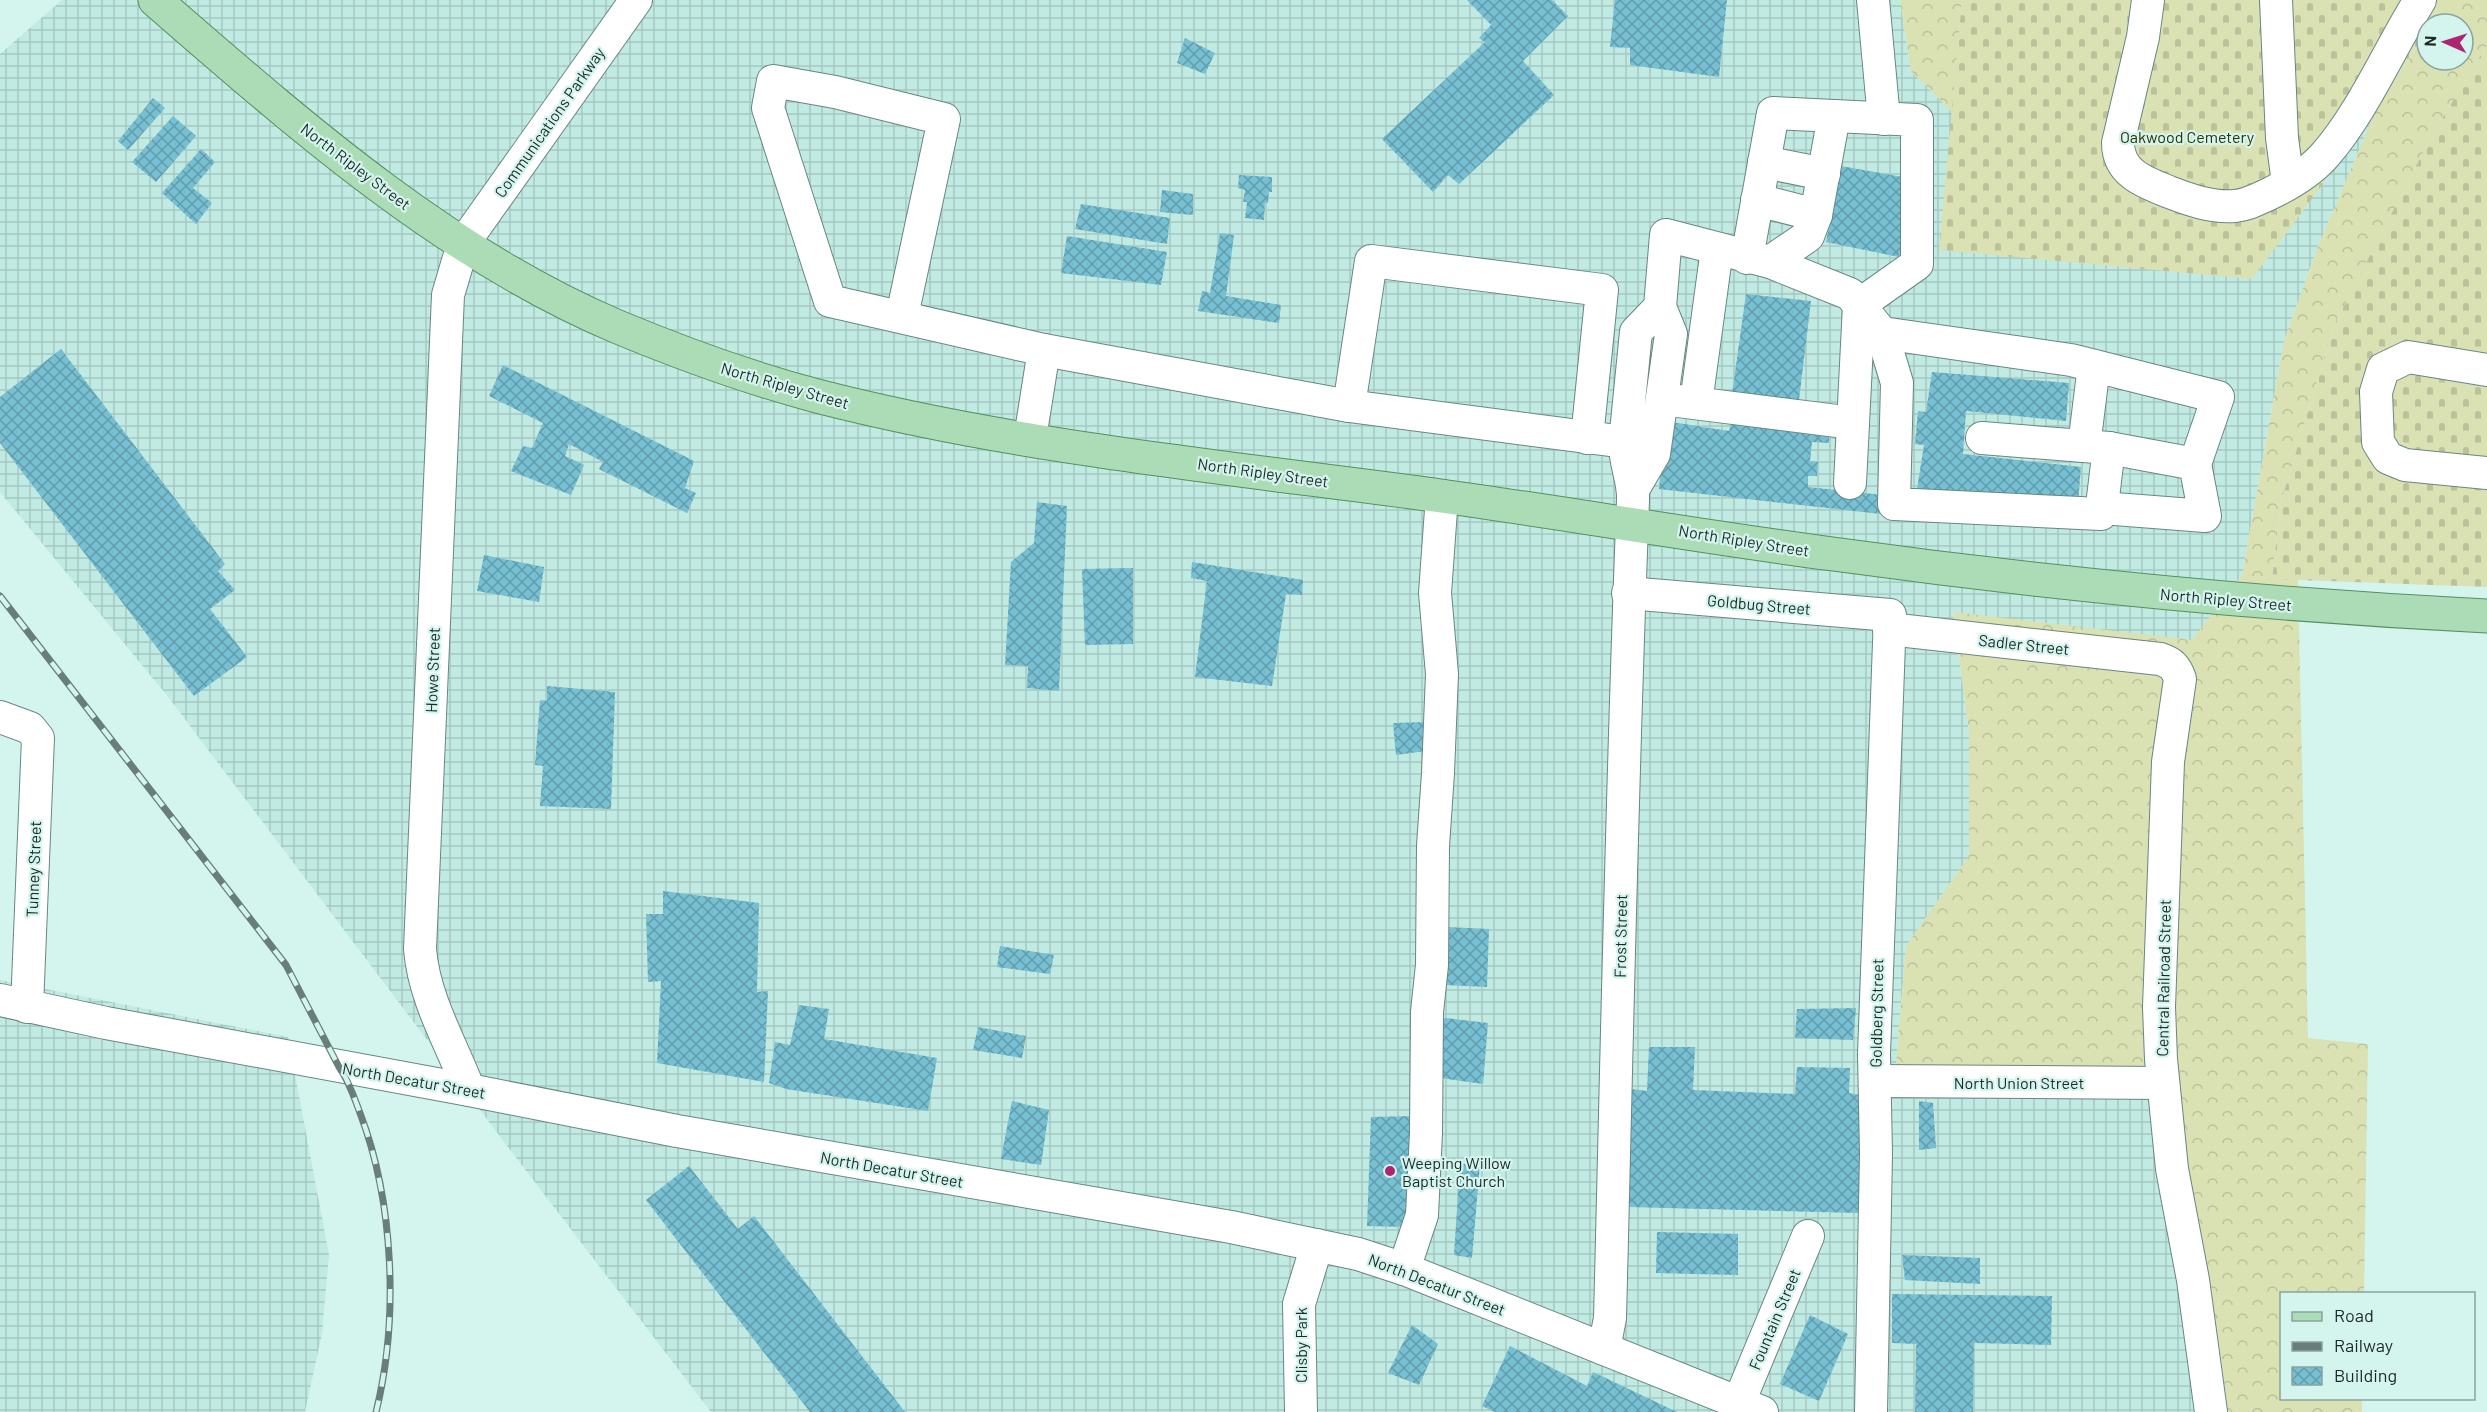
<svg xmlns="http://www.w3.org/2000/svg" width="2487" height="1412" viewBox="0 0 2487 1412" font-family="Barlow,sans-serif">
	<defs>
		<pattern id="industrial-grid" width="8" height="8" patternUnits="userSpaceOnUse" patternTransform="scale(1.5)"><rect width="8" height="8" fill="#c1eae2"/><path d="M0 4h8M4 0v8" fill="none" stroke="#a5c9c2"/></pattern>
		<pattern id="forest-crowns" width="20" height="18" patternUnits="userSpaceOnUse" patternTransform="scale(1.5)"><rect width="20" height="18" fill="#dae1b3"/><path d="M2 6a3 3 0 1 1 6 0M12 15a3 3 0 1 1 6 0" fill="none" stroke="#bbc19a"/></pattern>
		<pattern id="cemetery-stones" width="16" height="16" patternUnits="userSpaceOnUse" patternTransform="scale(1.5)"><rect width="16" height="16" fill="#dae1b3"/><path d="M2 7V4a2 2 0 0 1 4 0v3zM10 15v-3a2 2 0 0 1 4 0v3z" fill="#bbc19a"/></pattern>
		<pattern id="building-cross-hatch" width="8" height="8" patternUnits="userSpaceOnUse" patternTransform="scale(1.5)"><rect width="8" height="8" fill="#77c0d3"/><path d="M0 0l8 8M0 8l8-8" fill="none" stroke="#619cab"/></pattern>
	</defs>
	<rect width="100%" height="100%" fill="#d4f5ee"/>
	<g fill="url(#industrial-grid)">
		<path d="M62,0H1900L1911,71L1952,112L1940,250L2378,105L2317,249L2284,341L2242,575L2192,641L1953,613L1969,732V856L1906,947L1896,1066L2173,1069L2219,1412H711L514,1155L169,698L0,492V54Z"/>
		<path d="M0,980L288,1037L329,1255L322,1333L305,1412H0Z"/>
	</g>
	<g fill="url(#forest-crowns)">
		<path d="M1900,0H1962L1952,112L1911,71Z"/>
		<path d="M2448,0H2487V45L2431,137L2334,325L2281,502L2272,578L2298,579L2308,1038L2368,1044L2364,1293L2282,1294V1398L2362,1399V1412H2219L2173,1069L1896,1066L1906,946L1969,856V732L1953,612L2192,640L2242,575L2284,341L2317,249L2378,105L2427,32V60H2463V24H2432Z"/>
	</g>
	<g fill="url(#cemetery-stones)">
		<path d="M1962,0H2448L2432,24H2427V32L2334,169L2252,279L1939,250Z"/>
		<path d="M2487,45V587L2272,579L2281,502L2334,325L2431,137Z"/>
	</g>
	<g fill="url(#building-cross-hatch)">
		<path d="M1467,0H1552L1568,16L1523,61L1554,95L1459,184L1448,175L1433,192L1382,139L1485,42L1479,38L1491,25Z"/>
		<path d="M1615,0H1727L1719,77L1630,65V48L1610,47Z"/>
		<path d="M1185,38L1215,53L1205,74L1177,63Z"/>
		<path d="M153,98L165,108L128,150L118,141Z"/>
		<path d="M173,116L196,136L156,182L132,162Z"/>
		<path d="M201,149L215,162L193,188L212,203L196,224L162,193Z"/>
		<path d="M1841,166L1914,179L1899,257L1826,242Z"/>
		<path d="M1239,175L1272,177V192H1269L1268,203H1265L1264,220L1245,218L1247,202H1243L1245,190L1238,188Z"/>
		<path d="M1162,190L1193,194V215L1160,212Z"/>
		<path d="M1081,204L1170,218L1167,244L1075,229Z"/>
		<path d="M1220,233L1234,235L1226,296L1281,305L1279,323L1198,311L1202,291L1210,293Z"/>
		<path d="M1067,236L1167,252L1161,285L1061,273Z"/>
		<path d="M1746,294L1811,301L1798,408L1731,401Z"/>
		<path d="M61,349L225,564L218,571L235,590L210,609L247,657L194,696L0,443V397Z"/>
		<path d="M503,365L694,461L685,488L696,493L687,513L599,469L603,462L569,444L565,456L584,465L571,495L511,471L523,446L532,448L543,423L489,396Z"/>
		<path d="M1932,372L2069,383L2066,421L1966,411L1963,454L2081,467L2078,503L1917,489L1924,445L1915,444L1918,411L1926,412Z"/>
		<path d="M1733,415L1829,430V443L1812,442L1810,461L1818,462L1817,476H1808V487L1883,495L1881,514L1659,489L1665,421L1729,431Z"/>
		<path d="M1037,502L1067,506L1059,691L1027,688L1028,666L1005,665L1011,562L1034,543Z"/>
		<path d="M484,555L544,567L539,602L477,591Z"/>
		<path d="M1192,562L1303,580L1302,595L1286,594L1272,686L1195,677L1207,581L1191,578Z"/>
		<path d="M1133,568V644L1085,645L1082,569Z"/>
		<path d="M547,686L615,692L611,809L540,806L543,766L535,765L540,700L547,701Z"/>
		<path d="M1428,722L1426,751L1396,755L1393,723Z"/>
		<path d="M663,891L759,903L757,992L768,991L764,1082L657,1063L661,981L648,982L646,914H663Z"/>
		<path d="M1447,927L1489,929L1487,987L1446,985Z"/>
		<path d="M1000,946L1054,955L1050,974L997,967Z"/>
		<path d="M799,1005L829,1009L824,1039L937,1058L928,1111L786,1089L769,1083L775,1042L790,1045Z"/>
		<path d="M1856,1008L1853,1040L1795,1038L1797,1009Z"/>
		<path d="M1437,1017L1488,1023L1483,1084L1433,1077Z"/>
		<path d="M978,1027L1026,1036L1022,1058L973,1050Z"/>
		<path d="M1649,1047H1695L1693,1090L1795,1094L1797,1067L1850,1068L1849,1093L1860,1095L1859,1213L1629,1207L1631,1089L1647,1091Z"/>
		<path d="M1012,1101L1049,1110L1041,1165L1001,1159Z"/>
		<path d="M1919,1101L1933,1103L1936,1148L1919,1150Z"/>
		<path d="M1414,1116L1407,1227L1367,1226L1371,1117Z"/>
		<path d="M1460,1164H1480L1472,1258L1454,1255Z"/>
		<path d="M689,1166L738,1229L754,1216L905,1412H810L646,1200Z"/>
		<path d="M1657,1232L1738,1234V1275L1656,1273Z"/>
		<path d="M1902,1255L1980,1258V1284L1905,1280Z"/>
		<path d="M1892,1294L2052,1296L2051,1345L1974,1343L1973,1412H1915L1916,1344L1892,1343Z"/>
		<path d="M1810,1315L1848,1334L1819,1401L1780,1384Z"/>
		<path d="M1412,1325L1438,1344L1419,1385L1388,1373Z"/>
		<path d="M1510,1346L1587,1386L1593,1372L1677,1412H1495L1482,1406Z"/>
	</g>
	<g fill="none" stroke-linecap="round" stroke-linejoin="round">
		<g stroke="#688781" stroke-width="34">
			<g id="minor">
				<path d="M1873,0L1884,119"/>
				<path d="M2148,0L2143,37L2118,143C2118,173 2144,182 2169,192C2190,200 2212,208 2235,206C2247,205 2258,199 2269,194C2288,185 2311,171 2325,155C2362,113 2390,48 2420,0"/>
				<path d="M2276,0L2282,138L2288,183"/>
				<path d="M1764,162L1824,174"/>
				<path d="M1757,200L1816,215"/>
				<path d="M1747,258L1773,113L1917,120V264L1859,305L1850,483"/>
				<path d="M1770,262L1808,236L1816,215L1834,116"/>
				<path d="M1660,307L1666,235L1770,262L1850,294L1882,333L1897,383L1894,504L2101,514L2109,448L1982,438"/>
				<path d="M902,316L944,119L835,92L773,81L768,108L830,301L1044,350"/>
				<path d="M1882,333L2071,360L2218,397L2195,464"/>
				<path d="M2487,370L2408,357L2383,369L2376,392L2378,442L2388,458L2405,465L2487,473"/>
				<path d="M1662,399L1853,423"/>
				<path d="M1696,403L1717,249"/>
				<path d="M1349,406L1371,261L1602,290L1587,438"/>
				<path d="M1030,438L1044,350L1349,406L1625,442"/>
				<path d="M2084,446L2094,366"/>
				<path d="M2102,508L2205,516L2195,464L2109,448"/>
				<path d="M1628,593L1890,615L1874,1054L1876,1154L1871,1412"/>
				<path d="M1889,629L2160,659C2172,663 2176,667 2180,679L2168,762L2159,1007L2161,1059L2172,1169L2193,1280L2211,1412"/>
				<path d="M0,717L30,728L38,738L27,1007"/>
				<path d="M0,1000L106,1023L469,1090L677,1131L1231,1227L1358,1254L1404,1269L1762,1412"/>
				<path d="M1875,1081L2163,1083"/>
				<path d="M469,1090C451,1043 424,999 420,949L448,295L463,244L636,0"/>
				<path d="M1404,1269L1422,1215L1426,1133L1427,1012L1432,965L1433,846L1438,773L1442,674L1435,593L1442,496"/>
				<path d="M1604,1349L1610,1318C1617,1045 1622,772 1633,500C1634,480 1624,462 1625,442L1636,332L1660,307L1671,334L1654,454L1634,488"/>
				<path d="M1739,1402L1808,1236"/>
				<path d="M1301,1412L1299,1304L1317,1245"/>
			</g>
		</g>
		<g stroke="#568e63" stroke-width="35">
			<path id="major" d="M155,0C297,123 443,253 618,327C683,354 749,378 817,396C1019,448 1234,468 1441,496C1572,514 1702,537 1833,554C2051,584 2268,605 2487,616"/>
		</g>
		<use href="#minor" stroke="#fff" stroke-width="32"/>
		<use href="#major" stroke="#acdcb5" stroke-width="33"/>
		<g stroke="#697e7a" stroke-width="7">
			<path id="rail" d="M0,596L286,965L339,1067C349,1081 354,1097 360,1113C394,1202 399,1320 376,1412"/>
		</g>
		<use href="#rail" stroke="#d4f5ee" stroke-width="4.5" stroke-dasharray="14" stroke-linecap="butt"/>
	</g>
	<circle fill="#ab266f" stroke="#d4f5ee" stroke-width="2" cx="1390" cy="1171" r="6"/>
	<g text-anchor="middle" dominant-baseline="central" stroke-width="4.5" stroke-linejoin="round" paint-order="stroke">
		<g font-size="16" fill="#1d2927" stroke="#d4f5ee">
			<text transform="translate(549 122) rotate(-55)">Communications Parkway</text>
			<text transform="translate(356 166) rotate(37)">North Ripley Street</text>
			<text transform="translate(785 385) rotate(16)">North Ripley Street</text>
			<text transform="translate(1263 472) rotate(8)">North Ripley Street</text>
			<text transform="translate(1744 540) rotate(9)">North Ripley Street</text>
			<text transform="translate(2226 599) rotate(5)">North Ripley Street</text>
			<text transform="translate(1759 604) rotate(5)">Goldbug Street</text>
			<text transform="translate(2024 644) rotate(6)">Sadler Street</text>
			<text transform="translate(432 670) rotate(-88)">Howe Street</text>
			<text transform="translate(33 869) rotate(-88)">Tunney Street</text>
			<text transform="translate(1620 936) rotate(-89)">Frost Street</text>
			<text transform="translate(2163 978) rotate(-89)">Central Railroad Street</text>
			<text transform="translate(1876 1013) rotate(-89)">Goldberg Street</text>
			<text transform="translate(414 1080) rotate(10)">North Decatur Street</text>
			<text x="2019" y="1082">North Union Street</text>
			<text transform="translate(892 1169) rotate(10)">North Decatur Street</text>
			<text transform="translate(1437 1284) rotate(21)">North Decatur Street</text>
			<text transform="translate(1774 1319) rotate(-67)">Fountain Street</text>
			<text transform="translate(1300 1345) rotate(-90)">Clisby Park</text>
		</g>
		<g font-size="16" fill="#2e3204" stroke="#d4f5ee">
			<text x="2187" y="136">Oakwood Cemetery</text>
		</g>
		<g font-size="16" fill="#1d2927" stroke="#d4f5ee" text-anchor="start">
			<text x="1402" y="1162">Weeping Willow<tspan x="1402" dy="18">Baptist Church</tspan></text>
		</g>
	</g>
	<rect x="2280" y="1292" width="195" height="108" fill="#d4f5ee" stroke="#8ba39e" stroke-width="1.5"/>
	<rect x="2292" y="1312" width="30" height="9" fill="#acdcb5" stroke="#8ba39e" stroke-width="1.5"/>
	<text x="2334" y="1322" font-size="18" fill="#1d2927">Road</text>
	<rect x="2292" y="1342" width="30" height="9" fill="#697e7a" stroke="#8ba39e" stroke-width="1.5"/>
	<text x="2334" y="1352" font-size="18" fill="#1d2927">Railway</text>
	<rect x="2292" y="1367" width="30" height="18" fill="url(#building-cross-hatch)" stroke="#8ba39e" stroke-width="1.5"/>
	<text x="2334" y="1382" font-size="18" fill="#1d2927">Building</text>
	<g transform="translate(2445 42) rotate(273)"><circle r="28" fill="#d4f5ee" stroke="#8ba39e" stroke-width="1.5"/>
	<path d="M0-4.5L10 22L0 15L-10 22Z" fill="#ab266f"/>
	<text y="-9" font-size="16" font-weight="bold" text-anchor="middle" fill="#1d2927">N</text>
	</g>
</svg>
